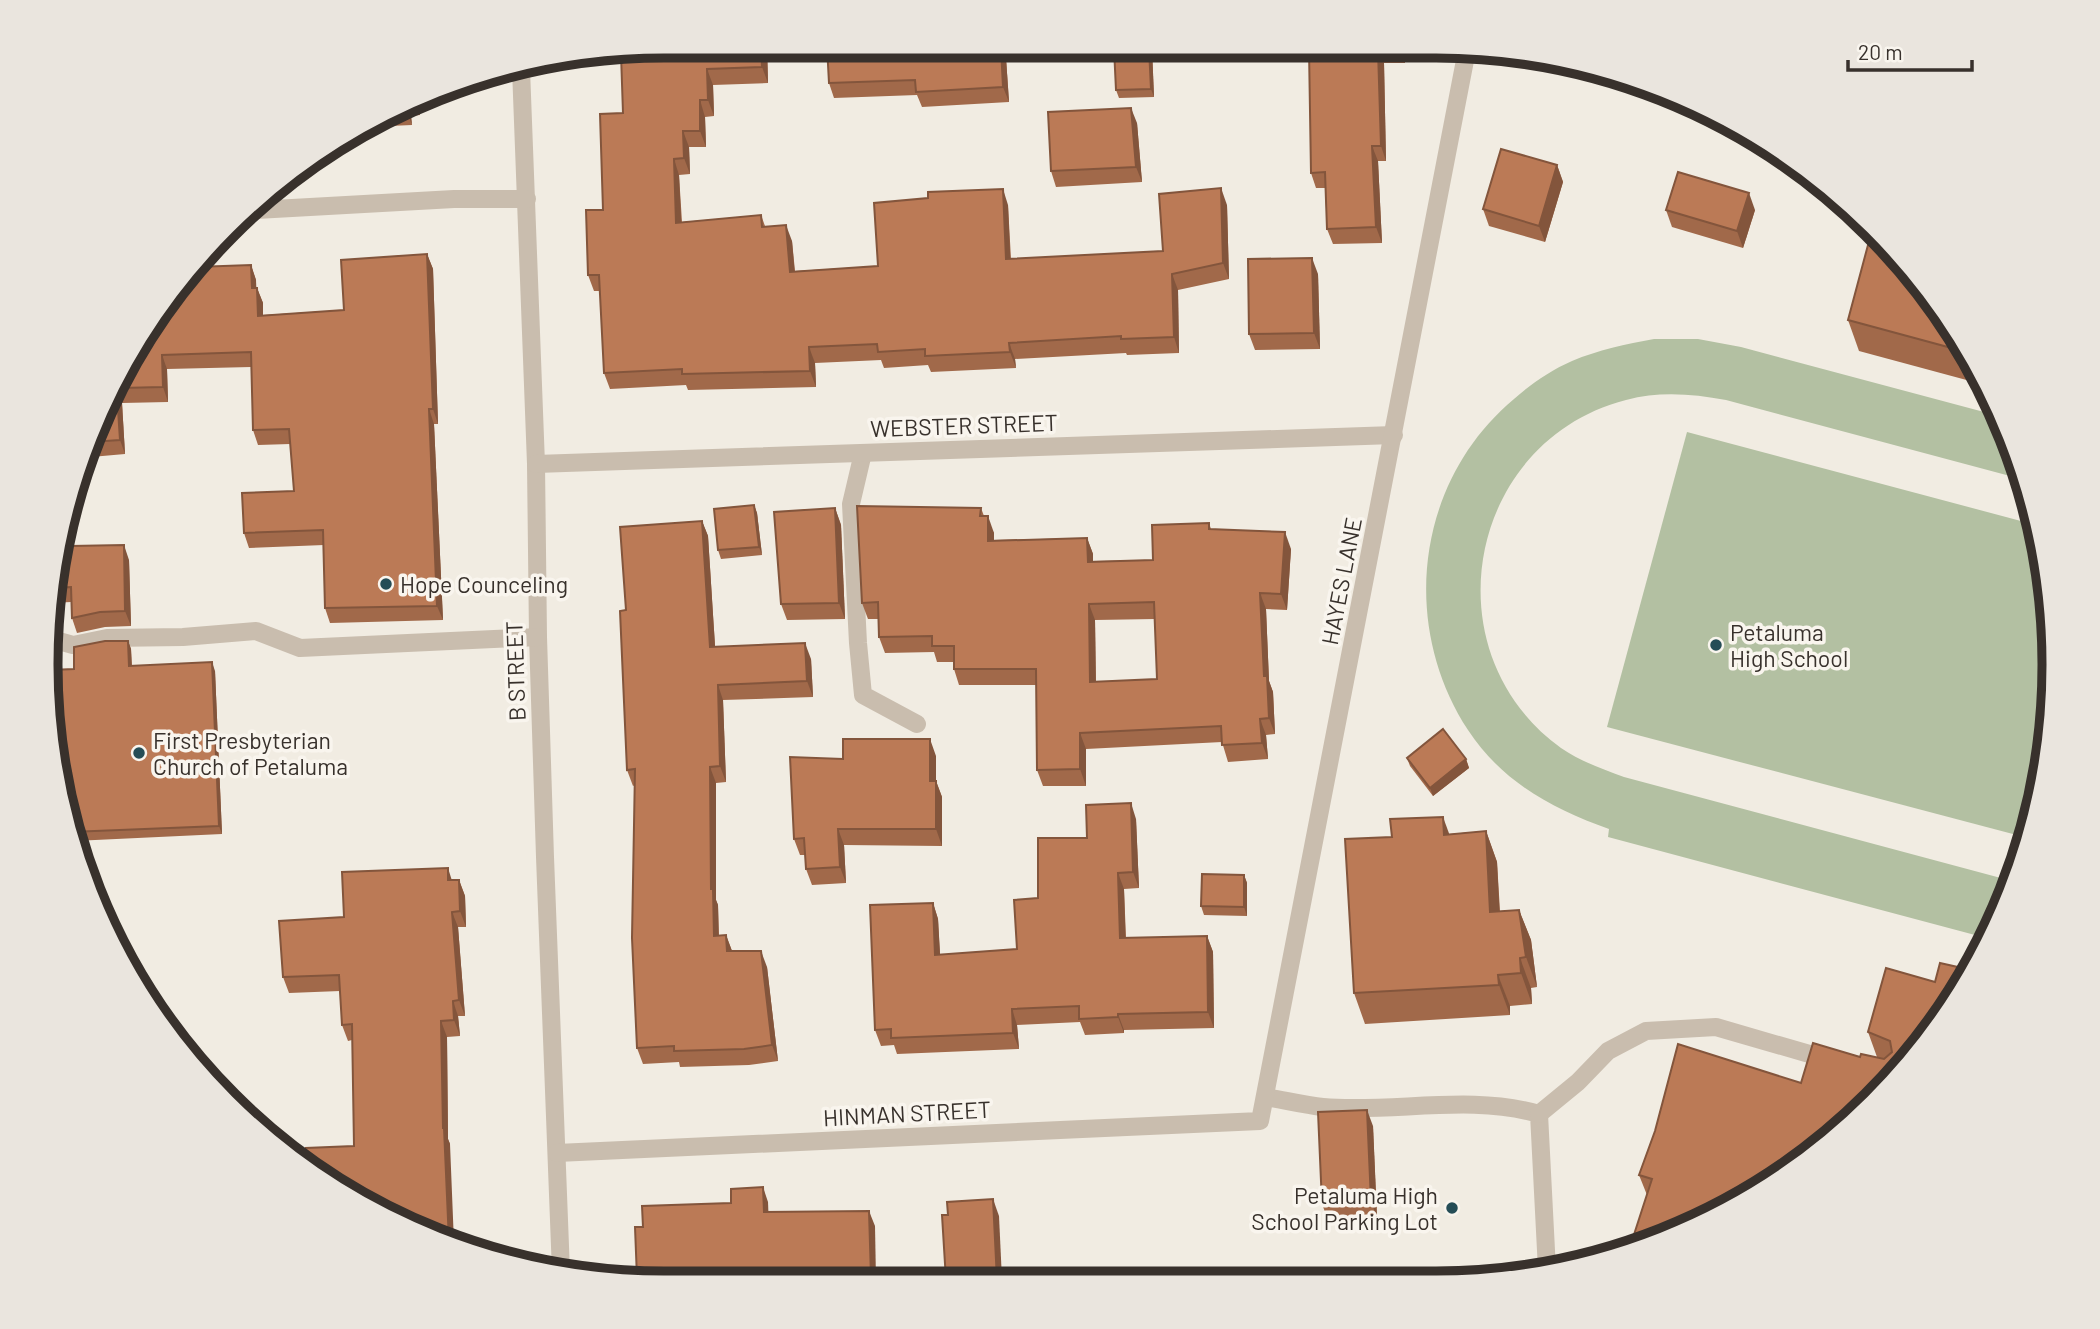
<svg xmlns="http://www.w3.org/2000/svg" width="2100" height="1329" viewBox="0 0 2100 1329" font-family="Barlow,sans-serif">
	<rect width="100%" height="100%" fill="#f1ece2"/>
	<g fill="#b3c0a2">
		<path d="M1654,339H1698L1741,347L1999,416L2022,466L2025,480L1726,400C1692,394 1660,391 1626,400C1467,441 1428,652 1561,748C1580,761 1602,769 1624,777L2012,881L1990,939L1608,837L1609,829C1553,809 1502,782 1468,730C1399,624 1416,481 1514,399C1531,384 1551,370 1572,361C1598,350 1626,344 1654,339Z"/>
		<path d="M1687,432L2036,525L2049,584L2053,705L2033,825L2028,838L1607,727Z"/>
	</g>
	<g fill="none" stroke-linecap="round" stroke-linejoin="round">
		<g stroke="#c9bdae" stroke-width="18">
			<path d="M521,69L536,464L538,637L545,857L561,1272"/>
			<path d="M256,210L454,199H527"/>
			<path d="M863,453L851,504L858,643L863,695L917,724"/>
			<path d="M536,464L1394,435"/>
			<path d="M48,638L73,645L107,638L183,637L256,631L300,648L538,637"/>
			<path d="M1265,1097C1284,1100 1304,1105 1323,1107C1394,1113 1470,1094 1539,1114L1547,1270"/>
			<path d="M1539,1114L1578,1082L1608,1051L1646,1031L1716,1027L1830,1060"/>
			<path d="M557,1153L1260,1121L1467,50"/>
		</g>
	</g>
	<g fill="#a1694a" fill-rule="evenodd">
		<path d="M664,46H767L768,83L713,85L714,116L705,117L706,147H689L690,174L679,175L682,222L761,215L765,226L792,241L795,271L878,266L1008,205L1011,259L1163,251L1227,205L1229,279L1178,290L1179,353L1127,355L1126,353L1015,359L1016,368L931,372L928,365L884,368L881,360L815,363L816,387L688,390L686,385L610,389L604,373L600,291H594L588,275L623,113L624,54Z"/>
		<path d="M827,46L1002,48L1006,58L1009,102L922,107L917,95L834,98L829,83Z"/>
		<path d="M1114,48L1152,49L1154,97L1119,98L1116,90Z"/>
		<path d="M1309,49L1405,50V63H1384L1386,161H1378L1382,243L1333,244L1327,229L1325,188H1316L1311,173Z"/>
		<path d="M431,96V104L420,105V115L411,116L412,125L367,127Z"/>
		<path d="M1137,123L1142,182L1056,187L1051,171Z"/>
		<path d="M1557,165L1563,182L1545,242L1489,226L1483,209Z"/>
		<path d="M1666,210H1755L1743,248L1672,227Z"/>
		<path d="M427,254L433,269L438,424H434L443,620L330,623L325,608L324,545L249,548L244,533L294,491L290,444L258,445L253,430L251,367L167,369L168,402L122,403L125,454L91,457L87,448L174,287L251,265L256,280V288H257L263,303V315L344,310Z"/>
		<path d="M1901,257L1972,355L1985,385L1859,351L1848,320Z"/>
		<path d="M1318,274L1320,349L1255,350L1249,334Z"/>
		<path d="M754,505L757,513L762,555L721,559L718,550Z"/>
		<path d="M835,508L841,525L845,619L787,620L781,604Z"/>
		<path d="M981,508L984,516L994,533V540L1087,538L1093,554V561L1153,560L1209,523L1211,529L1291,549L1287,610L1266,609L1269,681L1273,692L1275,734L1266,735L1268,759L1228,762L1222,742L1086,749V786H1043L1037,770L1036,685H959L954,669V662H937L934,652L885,653L879,637V619H868L862,603ZM1155,619L1157,679L1096,682L1095,620Z"/>
		<path d="M702,521L708,536L715,646L811,659L813,697L723,700L726,782L716,783V900L718,905L719,936L726,935L732,951L767,967L778,1061L749,1065L680,1067L679,1062L643,1064L637,1048L635,785L633,786L627,770L626,610Z"/>
		<path d="M61,552L129,560L131,626L105,627L77,633L72,618L71,602L51,603Z"/>
		<path d="M128,641L131,649L132,666L215,671L222,834L74,841L67,825L74,669Z"/>
		<path d="M936,756V781L942,797V846L844,845L846,883L812,885L806,869L805,855H800L794,839Z"/>
		<path d="M1407,758L1466,759L1469,768L1433,796L1410,766Z"/>
		<path d="M1136,819L1139,888L1124,889L1126,938L1207,936L1213,952L1214,1028L1124,1030V1033L1085,1035L1080,1022L1017,1025L1019,1049L897,1054L894,1045L881,1046L875,1030L933,903L938,919L940,955L1017,949L1038,898L1087,838Z"/>
		<path d="M1486,831L1497,862L1500,911L1519,910L1531,940L1537,987L1531,988L1532,1004L1510,1006V1015L1365,1024L1354,993L1449,834Z"/>
		<path d="M1244,875L1247,883V916L1204,915L1201,906Z"/>
		<path d="M452,880H459L465,896L466,927H458L465,1016H458L460,1036L447,1037L448,1139L450,1144L354,1146L352,1040L348,1041L342,1025L340,991L289,993L283,977L344,917Z"/>
		<path d="M1868,1032L1926,1042L1647,1195L1639,1175L1801,1083L1860,1057H1877Z"/>
		<path d="M1373,1126L1377,1218L1328,1220L1322,1204Z"/>
	</g>
	<g fill="#83553c">
		<path d="M761,46H767L768,83L762,67Z"/>
		<path d="M1001,48H1002L1006,58L1009,102L1003,87Z"/>
		<path d="M1149,48L1152,49L1154,97L1151,89Z"/>
		<path d="M1378,50L1384,63L1386,161L1381,146Z"/>
		<path d="M1400,50H1405V63Z"/>
		<path d="M707,69L713,85L714,116L708,100Z"/>
		<path d="M700,100L705,117L706,147L700,131Z"/>
		<path d="M419,102L420,105V115L416,103Z"/>
		<path d="M408,107L411,116L412,125L406,109Z"/>
		<path d="M1131,108L1137,123L1142,182L1136,167Z"/>
		<path d="M683,131L689,147L690,174L684,158Z"/>
		<path d="M1372,146L1378,161L1382,243L1376,227Z"/>
		<path d="M674,159L679,175L682,239L676,223Z"/>
		<path d="M1557,165L1563,182L1545,242L1539,226Z"/>
		<path d="M1221,188L1227,205L1229,279L1223,263Z"/>
		<path d="M1003,189L1008,205L1011,275L1006,259Z"/>
		<path d="M1749,193L1755,210L1743,248L1737,231Z"/>
		<path d="M786,225L792,241L796,288L790,272Z"/>
		<path d="M427,254L433,269L438,424L433,409Z"/>
		<path d="M1312,258L1318,274L1320,349L1314,333Z"/>
		<path d="M251,265L256,280L257,303L252,288Z"/>
		<path d="M1172,274L1178,290L1179,353L1174,337Z"/>
		<path d="M257,288L263,303V330L258,316Z"/>
		<path d="M1009,343L1015,359L1016,368L1010,352Z"/>
		<path d="M809,347L815,363L816,387L810,371Z"/>
		<path d="M162,355L167,369L168,402L163,387Z"/>
		<path d="M118,392L122,403L125,454L120,440L117,394Z"/>
		<path d="M429,409L434,424L443,620L437,606Z"/>
		<path d="M754,505L757,513L762,555L759,547Z"/>
		<path d="M835,508L841,525L845,619L839,603Z"/>
		<path d="M988,516L994,533V557L988,541Z"/>
		<path d="M702,521L708,536L716,662L710,647Z"/>
		<path d="M1285,532L1291,549L1287,610L1281,594Z"/>
		<path d="M1087,538L1093,554V578L1088,562Z"/>
		<path d="M124,545L129,560L131,626L125,611Z"/>
		<path d="M1260,593L1266,609L1269,681L1273,692L1275,734L1269,718L1264,676Z"/>
		<path d="M1089,604L1095,620L1096,698L1090,682Z"/>
		<path d="M128,641L131,649L132,675L129,666Z"/>
		<path d="M805,643L811,659L813,697L807,681Z"/>
		<path d="M212,662L215,671L222,834L219,826Z"/>
		<path d="M718,685L723,700L726,782L720,766Z"/>
		<path d="M1260,719L1266,735L1268,759L1262,743Z"/>
		<path d="M1080,733L1086,749V786L1080,769Z"/>
		<path d="M930,739L936,756V797V781L942,797V846L936,829L930,781Z"/>
		<path d="M1466,759L1469,768L1433,796L1430,788Z"/>
		<path d="M710,767L716,783V900L718,905L719,952L714,936L711,889Z"/>
		<path d="M1131,803L1136,819L1139,888L1133,872Z"/>
		<path d="M1443,817L1454,847L1444,835Z"/>
		<path d="M838,829L844,845L846,883L840,867Z"/>
		<path d="M1486,831L1497,862L1501,942L1490,912Z"/>
		<path d="M448,868L453,884L448,880Z"/>
		<path d="M1118,873L1124,889L1126,954L1120,938Z"/>
		<path d="M1244,875L1247,883V916L1244,907Z"/>
		<path d="M459,880L465,896L466,927L460,911Z"/>
		<path d="M933,903L938,919L941,971L935,955Z"/>
		<path d="M1519,910L1531,940L1537,987L1526,957Z"/>
		<path d="M452,912L458,927L465,1016L459,1000Z"/>
		<path d="M726,935L732,951H727Z"/>
		<path d="M1207,936L1213,952L1214,1028L1208,1012Z"/>
		<path d="M761,951L767,967L778,1061L772,1045Z"/>
		<path d="M1520,958L1531,988L1532,1004L1521,973Z"/>
		<path d="M1498,975L1510,1006V1015L1499,985Z"/>
		<path d="M453,1001L458,1016L460,1036L454,1020Z"/>
		<path d="M1012,1009L1017,1025L1019,1049L1013,1033Z"/>
		<path d="M1118,1014L1124,1030V1033L1118,1017Z"/>
		<path d="M441,1021L447,1037L448,1139L450,1144L454,1243L449,1242L443,1128Z"/>
		<path d="M1367,1110L1373,1126L1377,1218L1371,1201Z"/>
		<path d="M763,1187L768,1202L769,1227L764,1212Z"/>
		<path d="M993,1199L999,1216L1002,1280H997Z"/>
		<path d="M869,1211L875,1226L876,1280L871,1277Z"/>
	</g>
	<g fill="#bb7a56" stroke="#83553c" stroke-width="2" fill-rule="evenodd">
		<path d="M664,46H761L762,67L707,69L708,100H700V131H683L684,158L674,159L676,223L761,215L762,227L786,225L790,272L878,266L874,203L928,198V192L1003,189L1006,259L1163,251L1159,194L1221,188L1223,263L1172,274L1174,337L1121,339V336L1009,343L1010,352L925,356V349L878,352L877,344L809,347L810,371L682,374V369L604,373L599,275H588L586,210H603L600,114L623,113L621,54H624V52Z"/>
		<path d="M827,46L1001,48L1003,87L916,92L915,80L829,83Z"/>
		<path d="M1114,48H1149L1151,89L1116,90Z"/>
		<path d="M1309,49L1378,50L1381,146H1372L1376,227L1327,229L1325,172L1311,173Z"/>
		<path d="M1131,108L1136,167L1051,171L1048,112Z"/>
		<path d="M1501,149L1557,165L1539,226L1483,209Z"/>
		<path d="M1678,172L1749,193L1737,231L1666,210Z"/>
		<path d="M1872,230L1901,257L1970,353L1848,320Z"/>
		<path d="M427,254L433,409H429L437,606L325,608L323,530L244,533L242,493L294,491L289,429L253,430L251,352L162,355L163,387L120,388L174,287L195,267L251,265L252,288H257L258,316L344,310L341,260Z"/>
		<path d="M1312,258L1314,333L1249,334L1248,259Z"/>
		<path d="M117,394L120,440L91,442Z"/>
		<path d="M754,505L759,547L718,550L714,509Z"/>
		<path d="M857,506L981,508L980,516H988V541L1087,538L1088,562L1153,560L1152,525L1209,523V529L1285,532L1281,594L1260,593L1264,676H1267L1269,718L1260,719L1262,743L1222,745L1221,726L1080,733V769L1037,770L1036,669H954V646H932V636L879,637L878,602L862,603ZM1154,602L1157,679L1090,682L1089,604Z"/>
		<path d="M835,508L839,603L781,604L774,512Z"/>
		<path d="M702,521L710,647L805,643L807,681L718,685L720,766L710,767L711,889H713L714,936L726,935L727,951H761L772,1045L744,1049L674,1051V1046L637,1048L632,938L635,769L627,770L620,611L626,610L620,527Z"/>
		<path d="M124,545L125,611L100,612L72,618L71,587L54,588L61,552L71,551V546Z"/>
		<path d="M105,641H128L129,666L212,662L219,826L70,832L67,825L51,670L74,669V647Z"/>
		<path d="M1443,729L1466,759L1430,788L1407,758Z"/>
		<path d="M843,739H930V781H936V829H838L840,867L806,869L804,838L794,839L790,757L843,759Z"/>
		<path d="M1131,803L1133,872L1118,873L1120,938L1207,936L1208,1012L1118,1014V1017L1079,1019V1006L1012,1009L1013,1033L891,1038V1029L875,1030L870,905L933,903L935,955L1017,949L1014,900L1038,898V838H1087L1086,805Z"/>
		<path d="M1443,817L1444,835L1486,831L1490,912L1519,910L1526,957L1520,958L1521,973L1498,975L1499,985L1354,993L1345,839L1392,837L1390,819Z"/>
		<path d="M448,868V880H459L460,911L452,912L459,1000L453,1001L454,1020L441,1021L443,1128H444L449,1242L427,1236L307,1166L306,1148L354,1146L352,1024L342,1025L339,975L283,977L279,921L344,917L342,872Z"/>
		<path d="M1202,874L1244,875V907L1201,906Z"/>
		<path d="M1940,963L1971,970L1926,1042L1843,1130L1710,1219L1629,1250L1652,1179L1639,1175L1655,1131L1678,1044L1801,1083L1813,1043L1860,1057L1861,1054L1884,1059L1892,1052L1890,1041L1868,1032L1886,968L1935,982Z"/>
		<path d="M1367,1110L1371,1201L1322,1204L1318,1112Z"/>
		<path d="M763,1187L764,1212L869,1211L871,1277L907,1276V1280L637,1278L635,1227H643L642,1206L731,1203V1189Z"/>
		<path d="M993,1199L997,1280H946L942,1215H948L947,1202Z"/>
		<path d="M1509,1269V1277L1476,1282L1238,1281Z"/>
		<path d="M1043,1275V1280H998V1277Z"/>
	</g>
	<g fill="#254d56" stroke="#f9f5ee" stroke-width="2.5">
		<circle cx="386" cy="584" r="7"/>
		<circle cx="1716" cy="645" r="7"/>
		<circle cx="139" cy="753" r="7"/>
		<circle cx="1452" cy="1208" r="7"/>
	</g>
	<g text-anchor="middle" dominant-baseline="central" stroke-width="7" stroke-linejoin="round" paint-order="stroke">
		<g font-size="23" fill="#38312c" stroke="#f9f5ee">
			<text transform="translate(964 425) rotate(-2)">WEBSTER STREET</text>
			<text transform="translate(1341 581) rotate(-79)">HAYES LANE</text>
			<text transform="translate(515 671) rotate(-92)">B STREET</text>
			<text transform="translate(907 1113) rotate(-3)">HINMAN STREET</text>
		</g>
		<g font-size="23" fill="#38312c" stroke="#f9f5ee" text-anchor="start">
			<text x="400" y="584">Hope Counceling</text>
			<text x="1730" y="632">Petaluma<tspan x="1730" dy="26">High School</tspan></text>
			<text x="153" y="740">First Presbyterian<tspan x="153" dy="26">Church of Petaluma</tspan></text>
			<text x="1438" y="1195" text-anchor="end">Petaluma High<tspan x="1438" dy="26">School Parking Lot</tspan></text>
		</g>
	</g>
	<path d="M0 0H2100V1329H0ZM664 58H1436A606 606 0 0 1 2042 664V665A606 606 0 0 1 1436 1271H664A606 606 0 0 1 58 665V664A606 606 0 0 1 664 58Z" fill="#eae5de" fill-rule="evenodd"/>
	<path fill="none" stroke="#38312c" stroke-width="9" d="M664 58H1436A606 606 0 0 1 2042 664V665A606 606 0 0 1 1436 1271H664A606 606 0 0 1 58 665V664A606 606 0 0 1 664 58Z"/>
	<path d="M1848 60v10h124v-10" fill="none" stroke="#38312c" stroke-width="3.5"/>
	<text x="1858" y="60" font-size="21" fill="#38312c" stroke="#f9f5ee" stroke-width="5" paint-order="stroke">20 m</text>
</svg>
